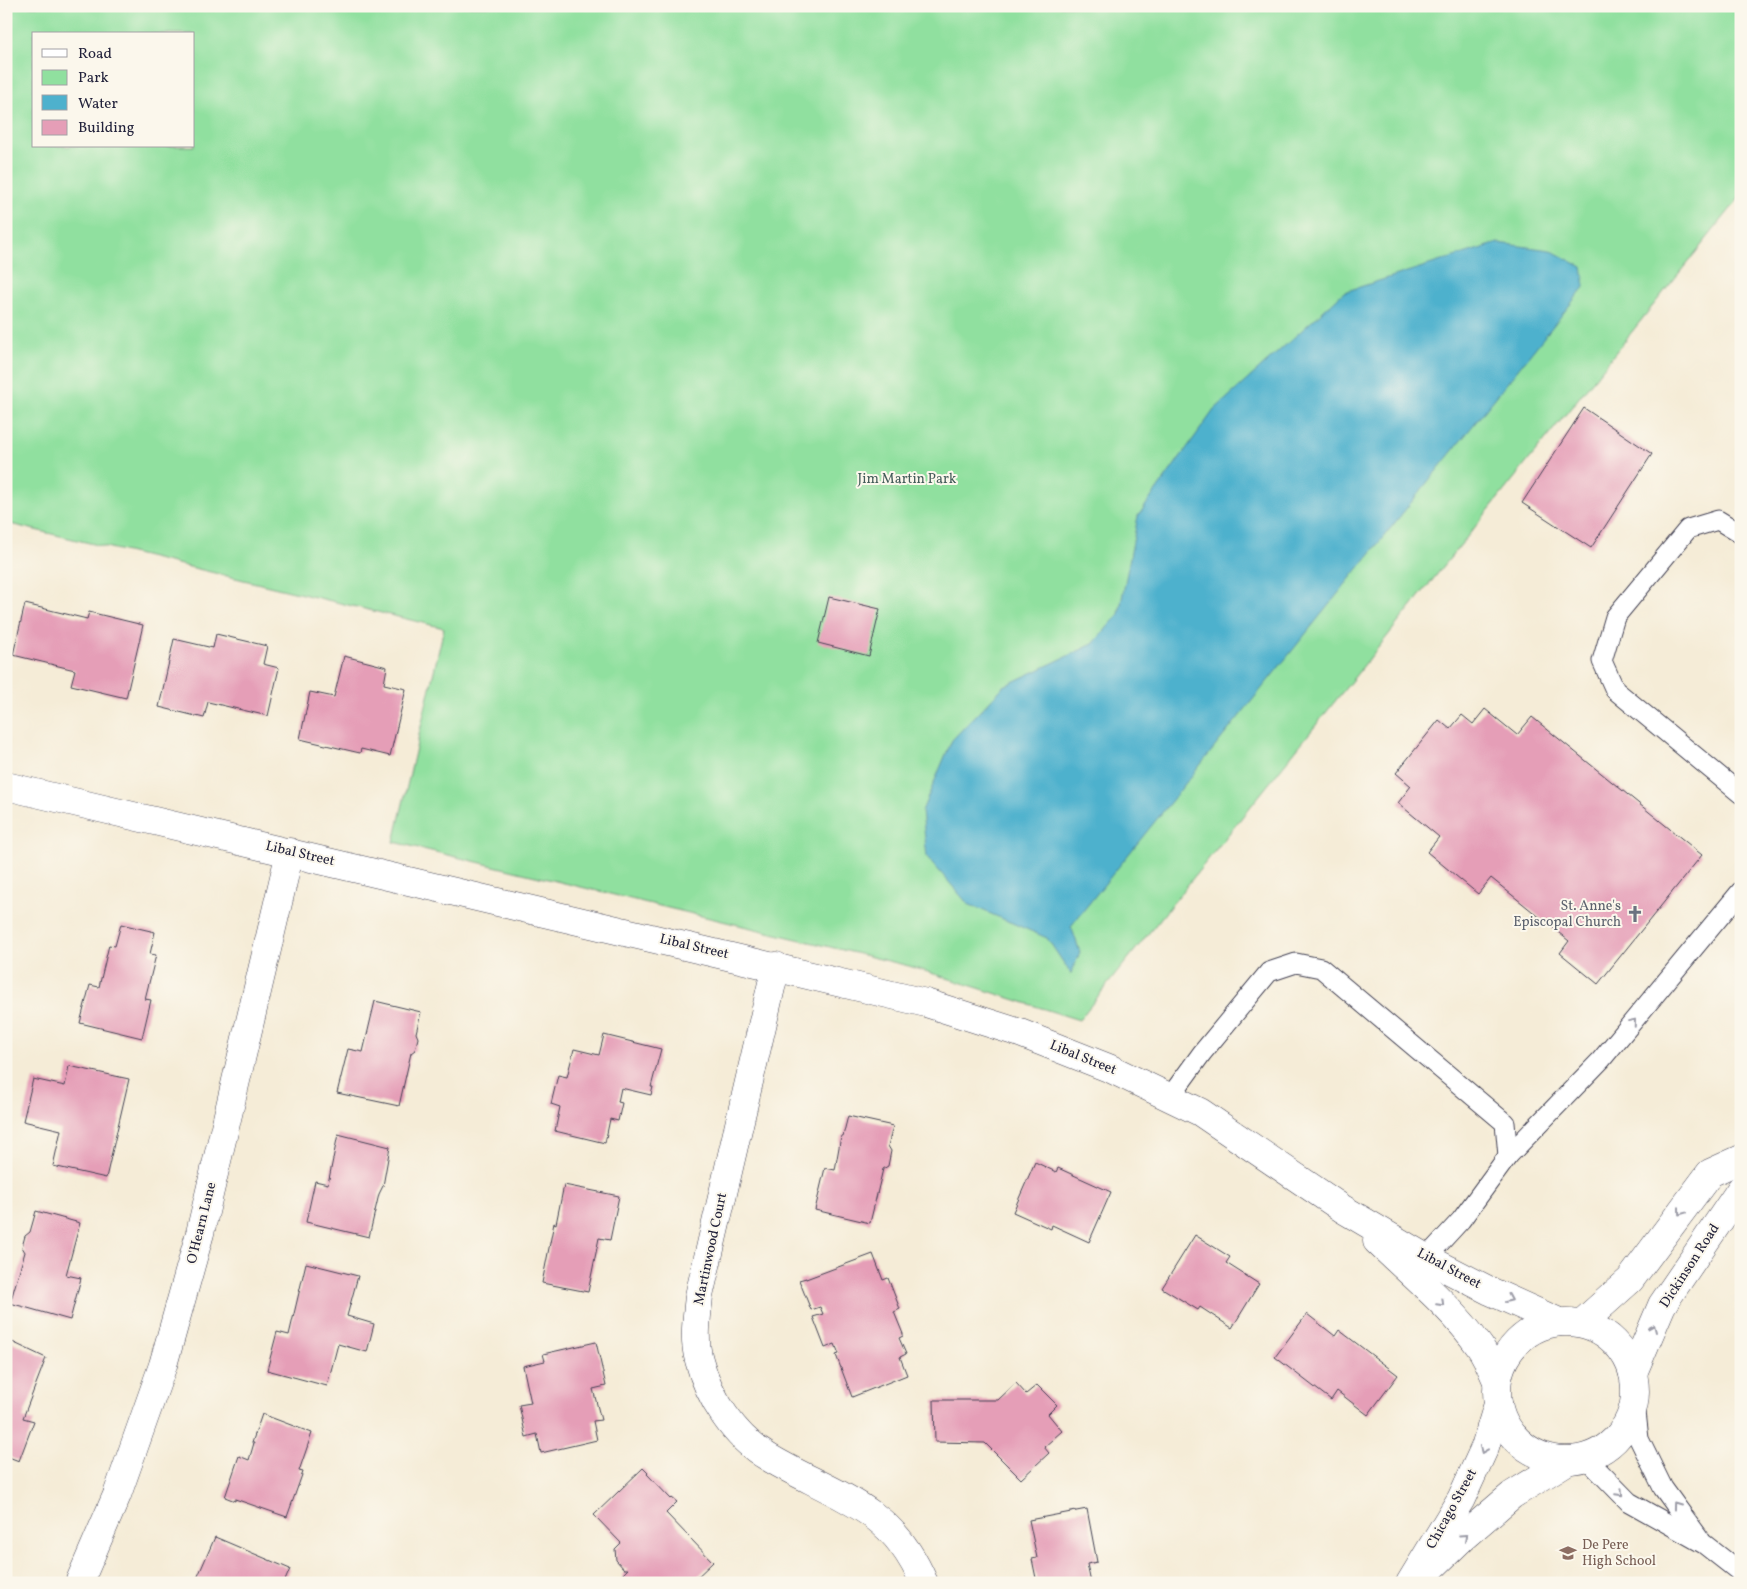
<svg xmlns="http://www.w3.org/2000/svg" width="1747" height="1589" viewBox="0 0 1747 1589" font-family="Vollkorn,serif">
	<rect width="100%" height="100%" fill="#fbf7ec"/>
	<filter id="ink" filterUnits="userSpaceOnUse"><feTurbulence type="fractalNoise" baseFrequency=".02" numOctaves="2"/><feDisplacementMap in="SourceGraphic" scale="10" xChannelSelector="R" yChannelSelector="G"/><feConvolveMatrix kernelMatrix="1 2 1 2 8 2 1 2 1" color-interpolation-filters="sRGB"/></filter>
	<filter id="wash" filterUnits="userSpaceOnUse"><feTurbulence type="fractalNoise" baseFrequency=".0096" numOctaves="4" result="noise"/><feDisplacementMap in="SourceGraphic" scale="20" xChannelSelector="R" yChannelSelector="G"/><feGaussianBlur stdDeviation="1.12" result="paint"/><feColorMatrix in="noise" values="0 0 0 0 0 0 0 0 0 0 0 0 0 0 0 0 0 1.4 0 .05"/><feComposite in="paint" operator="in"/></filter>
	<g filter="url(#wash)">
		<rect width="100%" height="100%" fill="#f5ecd7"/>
		<path fill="#90e09f" stroke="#59816d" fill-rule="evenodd" d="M6,6H1741V196L1079,1020L909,966L394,842L444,628L6,523ZM34,34H194V146H34Z"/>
		<path fill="#4eb1cd" stroke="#386a84" d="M1498,243L1550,250L1582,267L1585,286L1071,926L1080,952L1071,974L1047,938L968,904L927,857L922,811L952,740L1004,686L1093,644L1119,614L1138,516L1214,410L1344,292Z"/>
		<g id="blocks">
			<g fill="#e59eb7">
				<path d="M1584,408L1652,454L1591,548L1522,503Z"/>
				<path d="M829,597L880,609L869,656L818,643Z"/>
				<path d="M25,604L87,619L89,612L143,625L126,698L71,685L75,670L13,655Z"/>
				<path d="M216,634L267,646L263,664L279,668L268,716L208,702L204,718L159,707L174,639L213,648Z"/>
				<path d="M344,656L387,667L384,684L406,689L390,756L361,749L360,753L300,739L310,692L334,697Z"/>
				<path d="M1485,709L1517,735L1532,717L1702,855L1598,984L1560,953L1569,941L1491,878L1478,894L1427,852L1439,837L1398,803L1411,786L1396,773L1439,720L1450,729L1462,715L1473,724Z"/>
				<path d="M121,924L155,932L150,954L156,955L145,999L151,1000L142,1038L80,1023L90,985L99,987L109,945L115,946Z"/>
				<path d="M375,1001L421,1012L416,1033L418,1038L415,1050L411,1053L399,1106L337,1093L348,1049L363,1052Z"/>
				<path d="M604,1035L661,1049L651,1087H653L651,1095L621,1088L618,1102L622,1103L618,1121L610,1119L605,1143L555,1131L560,1107L551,1104L558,1075L567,1077L574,1049L599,1055Z"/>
				<path d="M69,1066L129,1079L106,1178L53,1166L61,1130L23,1121L33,1079L65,1086Z"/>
				<path d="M848,1116L893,1126L888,1146L891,1151L888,1166L883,1169L870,1223L815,1210L825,1168L835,1170L841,1136H843Z"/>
				<path d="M338,1134L390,1147L383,1186L379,1194L369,1237L306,1222L315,1181L328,1184Z"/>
				<path d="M1035,1162L1056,1172L1058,1168L1111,1192L1089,1242L1052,1225L1051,1229L1013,1212Z"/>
				<path d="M564,1185L619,1196L610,1240L599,1238L588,1292L542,1283L554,1223L556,1224Z"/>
				<path d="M36,1211L80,1223L66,1275L81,1278L70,1320L10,1303L25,1252L22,1247L25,1236L30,1232Z"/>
				<path d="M1195,1235L1230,1257L1226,1263L1259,1284L1232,1328L1200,1307L1198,1310L1162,1288Z"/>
				<path d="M873,1254L883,1280L888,1278L900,1309L894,1312L903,1334V1336L899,1338L906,1354L900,1357L907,1375L852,1397L836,1355L839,1354L835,1344L825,1348L813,1317L823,1314L820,1307L811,1310L799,1280L806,1278V1279Z"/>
				<path d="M306,1263L358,1276L347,1316L374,1324L367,1352L338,1344L327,1386L267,1370L277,1332L289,1335Z"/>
				<path d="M1307,1314L1335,1336L1339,1330L1398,1375L1368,1415L1337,1391L1331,1400L1275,1357Z"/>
				<path d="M6,1339L46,1358L23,1418L34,1421L19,1461L6,1456Z"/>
				<path d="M596,1342L606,1386L593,1389L601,1420L593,1421L597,1440L541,1453L537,1434L526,1437L519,1405L531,1403L523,1366L545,1361L543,1354Z"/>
				<path d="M1016,1383L1026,1394L1037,1385L1057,1405L1048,1414L1062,1431L1044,1447L1049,1453L1021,1479L985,1443L935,1442L934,1400H998Z"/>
				<path d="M262,1414L312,1433L299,1471L303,1472L287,1517L235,1499V1501L225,1497L239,1456L249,1460L254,1443H252Z"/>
				<path d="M643,1468L648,1473L647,1474L671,1499L672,1498L677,1502L666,1513L713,1562L691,1583H629L622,1575L628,1569H624L616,1560L615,1549L621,1543L594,1515Z"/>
				<path d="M1087,1509L1097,1562L1087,1564L1091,1583H1037L1032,1559L1037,1558L1029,1520Z"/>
				<path d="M215,1537L290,1569L284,1583H195Z"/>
			</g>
		</g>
	</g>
	<g filter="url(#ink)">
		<use href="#blocks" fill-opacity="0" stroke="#424052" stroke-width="1"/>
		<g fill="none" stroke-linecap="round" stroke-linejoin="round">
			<g stroke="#424052" stroke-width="21">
				<g id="service">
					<path d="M1741,534L1718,520L1688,529L1615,617L1602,661L1615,690L1741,794"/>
					<path d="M1170,1097L1202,1053L1269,972L1296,963L1321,968L1505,1123L1508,1156L1461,1220L1426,1258L1420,1268"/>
					<path d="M1508,1156L1601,1060L1741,891"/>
					<path d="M1635,1403L1639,1439L1663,1488L1700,1539"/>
					<path d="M1586,1458L1629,1502L1704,1544L1741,1573"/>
				</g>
			</g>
			<g stroke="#424052" stroke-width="29">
				<g id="minor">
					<path d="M776,966L699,1296C697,1317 693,1339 699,1360C709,1398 734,1437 768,1457C802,1478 842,1492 874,1516C897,1533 913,1557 924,1583"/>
					<path d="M79,1583L117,1495L163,1365L200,1233L290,852"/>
				</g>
			</g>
			<g stroke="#424052" stroke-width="29">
				<g id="tertiary">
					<path d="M6,786L926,1003L1020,1033L1111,1069L1200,1112L1343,1209L1426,1258L1490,1291L1559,1322"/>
					<path d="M1377,1241C1411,1274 1452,1307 1480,1347C1487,1357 1492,1370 1497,1381"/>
					<circle cx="1566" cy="1391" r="69"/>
					<path d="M1582,1323L1630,1280L1710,1173L1741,1159"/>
					<path d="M1633,1373L1662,1305L1741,1189"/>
					<path d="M1428,1571L1462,1538L1512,1495L1567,1461"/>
					<path d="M1410,1583L1461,1499L1485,1447L1498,1404"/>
				</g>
			</g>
			<use href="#service" stroke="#fff" stroke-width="19"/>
			<use href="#minor" stroke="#fff" stroke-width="28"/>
			<use href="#tertiary" stroke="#fff" stroke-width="28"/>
		</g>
		<defs><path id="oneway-chevron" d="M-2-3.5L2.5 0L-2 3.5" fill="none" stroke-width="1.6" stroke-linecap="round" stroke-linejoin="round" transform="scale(1.25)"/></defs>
		<g stroke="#9c9ca7">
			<use href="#oneway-chevron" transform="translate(1633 1022) rotate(-50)"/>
			<use href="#oneway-chevron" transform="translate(1681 1212) rotate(127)"/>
			<use href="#oneway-chevron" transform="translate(1509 1299) rotate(24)"/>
			<use href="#oneway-chevron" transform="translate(1441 1303) rotate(45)"/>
			<use href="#oneway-chevron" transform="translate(1653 1328) rotate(-66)"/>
			<use href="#oneway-chevron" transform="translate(1483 1450) rotate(112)"/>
			<use href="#oneway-chevron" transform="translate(1620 1493) rotate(46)"/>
			<use href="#oneway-chevron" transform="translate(1676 1505) rotate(-126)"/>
			<use href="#oneway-chevron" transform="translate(1464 1537) rotate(-42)"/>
		</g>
	</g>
	<defs>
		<g id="church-bare" transform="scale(1.35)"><path d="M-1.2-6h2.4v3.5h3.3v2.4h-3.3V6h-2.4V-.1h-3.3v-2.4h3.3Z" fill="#6b7280" stroke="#fbf7ec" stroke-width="2.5" paint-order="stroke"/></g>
		<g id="school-bare" transform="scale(1.35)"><path d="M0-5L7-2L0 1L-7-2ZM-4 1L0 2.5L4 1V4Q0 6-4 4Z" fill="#8d6e63" stroke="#fbf7ec" stroke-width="2.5" paint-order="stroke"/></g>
	</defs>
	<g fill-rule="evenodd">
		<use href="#church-bare" x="1635" y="914"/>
		<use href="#school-bare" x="1568" y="1553"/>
	</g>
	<g text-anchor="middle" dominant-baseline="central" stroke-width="4" stroke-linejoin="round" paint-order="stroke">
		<g font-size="14" fill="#435b59" stroke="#fbf7ec">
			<text x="907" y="479">Jim Martin Park</text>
		</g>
		<g font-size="14" fill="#22223b" stroke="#fbf7ec">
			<text transform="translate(300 854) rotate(13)">Libal Street</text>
			<text transform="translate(694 947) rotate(13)">Libal Street</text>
			<text transform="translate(1083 1058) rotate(22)">Libal Street</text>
			<text transform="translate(202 1223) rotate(-76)">O'Hearn Lane</text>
			<text transform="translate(711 1249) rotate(-78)">Martinwood Court</text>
			<text transform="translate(1690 1266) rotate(-57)">Dickinson Road</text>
			<text transform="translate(1449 1269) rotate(28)">Libal Street</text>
			<text transform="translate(1452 1509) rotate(-61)">Chicago Street</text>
		</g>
		<g font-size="14" fill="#5b616d" stroke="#fbf7ec" text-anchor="end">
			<text x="1621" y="906">St. Anne's<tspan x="1621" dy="16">Episcopal Church</tspan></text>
		</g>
		<g font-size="14" fill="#785e54" stroke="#fbf7ec" text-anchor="start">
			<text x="1582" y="1545">De Pere<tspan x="1582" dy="16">High School</tspan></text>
		</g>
	</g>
	<rect width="1747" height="1589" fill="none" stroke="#fbf7ec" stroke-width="25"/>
	<rect x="32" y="32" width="162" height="115" fill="#fbf7ec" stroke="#a4a2a5"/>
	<rect x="42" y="49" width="25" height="8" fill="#ffffff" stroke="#a4a2a5"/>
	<text x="78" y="58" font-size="15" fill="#22223b">Road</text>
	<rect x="42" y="70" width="25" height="15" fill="#90e09f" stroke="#a4a2a5"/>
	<text x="78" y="82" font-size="15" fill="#22223b">Park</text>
	<rect x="42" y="95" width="25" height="15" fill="#4eb1cd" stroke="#a4a2a5"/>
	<text x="78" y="108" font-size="15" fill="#22223b">Water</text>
	<rect x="42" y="120" width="25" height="15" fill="#e59eb7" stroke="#a4a2a5"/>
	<text x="78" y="132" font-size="15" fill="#22223b">Building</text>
</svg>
